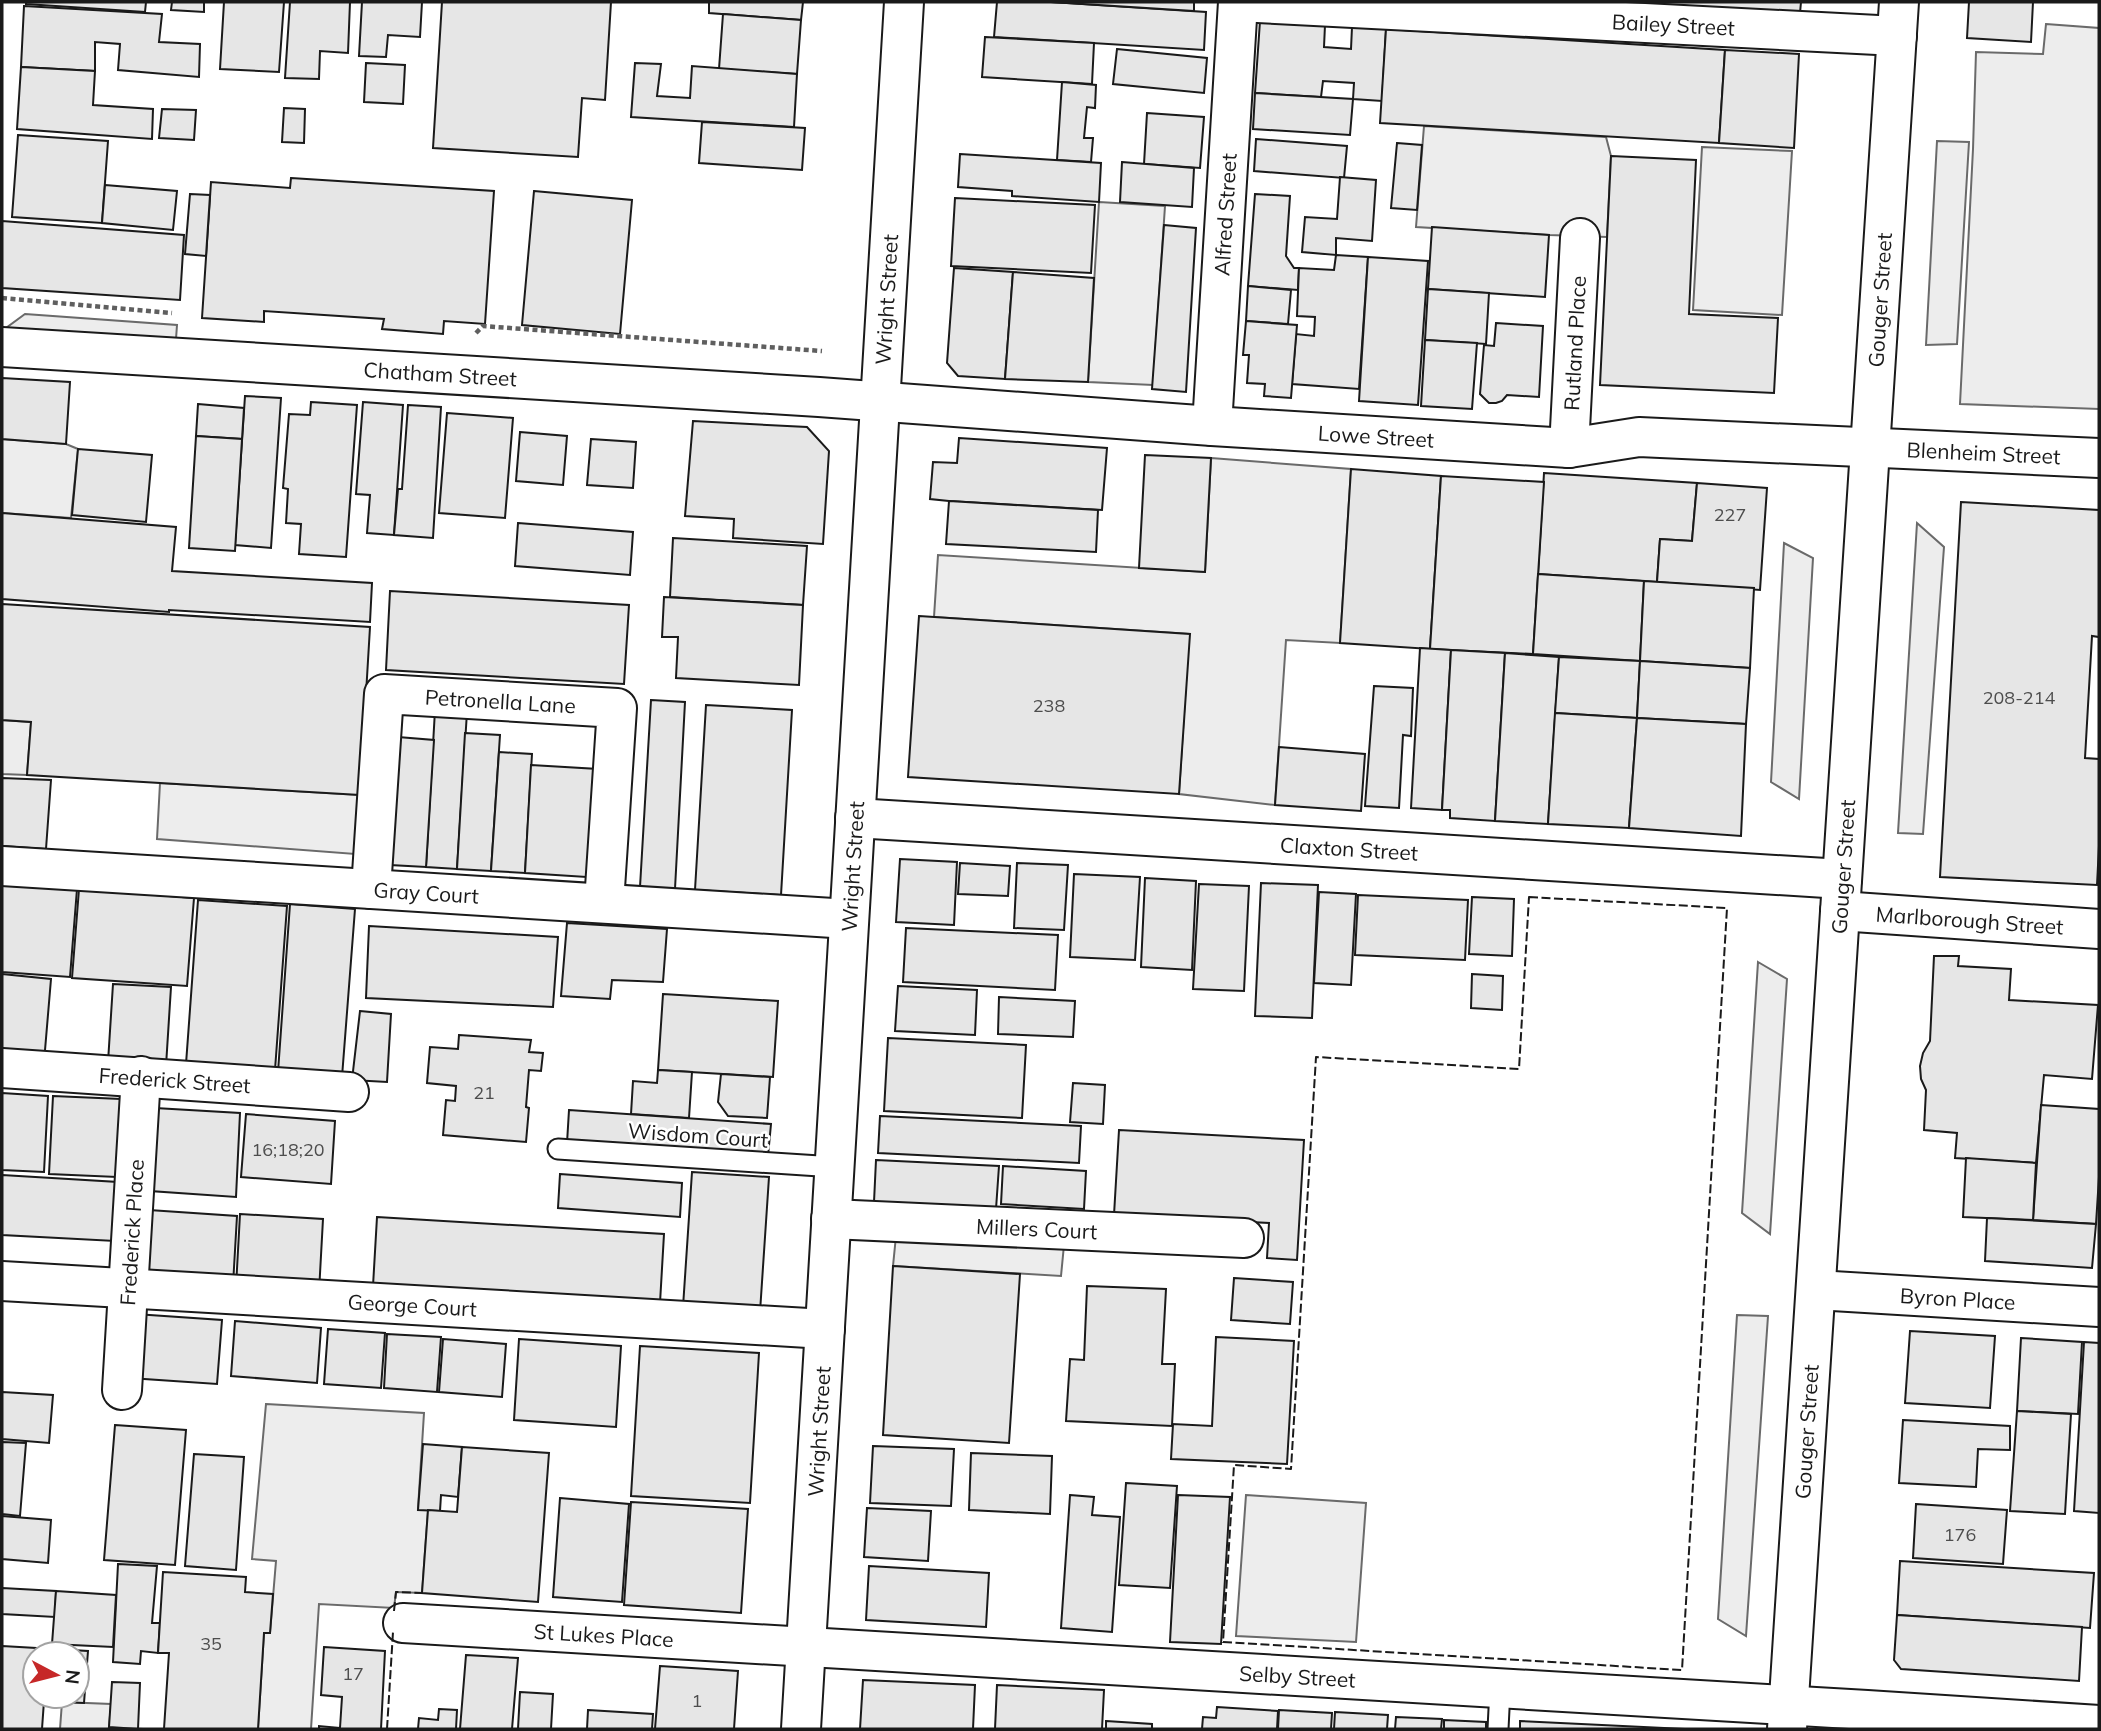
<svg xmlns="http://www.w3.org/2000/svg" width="2101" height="1731" viewBox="0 0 2101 1731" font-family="Mulish,sans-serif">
	<rect width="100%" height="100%" fill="#fff"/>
	<g fill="#ededed" stroke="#6a6a6a" stroke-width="2">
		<path d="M2046,24L2099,28V409L1960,404L1973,149L1976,52L2043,54Z"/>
		<path d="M1424,126L1606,137L1611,156L1607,237L1549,235L1416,227Z"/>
		<path d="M1937,141L1969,142L1957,344L1926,345Z"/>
		<path d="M1702,147L1792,151L1782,315L1693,310Z"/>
		<path d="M1099,202L1165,206L1153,385L1088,382Z"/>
		<path d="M25,314L177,325L176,339L6,328Z"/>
		<path d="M2,439L66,444L78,449L71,518L2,513Z"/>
		<path d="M1211,458L1351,469L1340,643L1286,640L1275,805L1179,794L1189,634L934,617L938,555L1205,572Z"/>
		<path d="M1917,523L1944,547L1923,834L1898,833Z"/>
		<path d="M1784,543L1813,558L1799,799L1771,782Z"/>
		<path d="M2,720L31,722L27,775L2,774Z"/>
		<path d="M160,783L360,795L355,854L157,839Z"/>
		<path d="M1758,962L1787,979L1770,1234L1742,1213Z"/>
		<path d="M896,1236L1064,1245L1061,1276L893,1266Z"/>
		<path d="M1737,1315L1768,1316L1746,1636L1718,1619Z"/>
		<path d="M266,1404L424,1413L418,1509L428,1510L422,1593L396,1592L394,1608L319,1604L311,1729H258L264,1633H270L276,1561L252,1559Z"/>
		<path d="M1246,1495L1366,1503L1356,1642L1236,1636Z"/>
		<path d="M62,1702L111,1704L109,1727L143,1729H60Z"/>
	</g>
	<g fill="#e6e6e6" stroke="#1a1a1a" stroke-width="2" fill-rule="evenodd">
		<path d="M26,2H146L145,12L26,4Z"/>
		<path d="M172,2H204V12L171,10Z"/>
		<path d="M224,2H284L279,72L220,69Z"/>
		<path d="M290,2H350L348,53L320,51L319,79L285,78Z"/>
		<path d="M362,2H422L420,37L388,35L386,57L359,56Z"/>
		<path d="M442,2H611L605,100L582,98L578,157L433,148Z"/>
		<path d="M709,2H803L801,20L709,13Z"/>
		<path d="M997,2H1051L1206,12L1204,50L994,37Z"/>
		<path d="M1051,2H1194V11Z"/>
		<path d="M1625,2H1801L1800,13Z"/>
		<path d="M1969,2H2033L2031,42L1967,38Z"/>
		<path d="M24,6L162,14L159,42L200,44L199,77L118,70L120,44L95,42V71L21,67Z"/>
		<path d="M723,14L801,20L797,74L719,69Z"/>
		<path d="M1260,21L1325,25L1324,47L1351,49L1352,27L1386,29L1382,101L1353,99L1354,83L1323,81L1321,97L1255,93Z"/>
		<path d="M1386,29L1725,50L1719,143L1380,123Z"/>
		<path d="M985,37L1094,43L1092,84L982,77Z"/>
		<path d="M1117,49L1207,58L1204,93L1113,84Z"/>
		<path d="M1725,50L1799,54L1794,148L1719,143Z"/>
		<path d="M366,63L405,65L403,104L364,102Z"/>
		<path d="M635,63L661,64L657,96L690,98L692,66L797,74L794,127L631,117Z"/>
		<path d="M21,67L95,71L93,105L153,109L152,139L17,129Z"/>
		<path d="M1062,82L1096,85L1095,108L1087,107L1084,138H1093L1091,162L1057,160Z"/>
		<path d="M1255,93L1353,99L1350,135L1253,129Z"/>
		<path d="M284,108L305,109L304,143L282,142Z"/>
		<path d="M162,109L196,110L194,140L159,138Z"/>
		<path d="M1147,113L1204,117L1200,168L1144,164Z"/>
		<path d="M702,122L805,128L802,170L699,163Z"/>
		<path d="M18,135L108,141L102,223L12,217Z"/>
		<path d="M1256,139L1347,146L1344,178L1254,171Z"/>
		<path d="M1397,143L1422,145L1417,210L1391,208Z"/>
		<path d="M960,154L1101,163L1099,202L1012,196V191L958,187Z"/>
		<path d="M1611,156L1696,160L1689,314L1778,318L1774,393L1600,385Z"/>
		<path d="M1122,162L1194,168L1192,207L1120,202Z"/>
		<path d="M1340,177L1376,180L1372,241L1336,238V255L1302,252L1305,217L1337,219Z"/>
		<path d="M291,178L494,191L485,324L444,321L443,334L382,329L384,319L264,311V322L202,318L211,182L290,188Z"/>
		<path d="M105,185L177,191L173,230L102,223Z"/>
		<path d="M534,191L632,200L620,334L522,325Z"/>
		<path d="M190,194L210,195L206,256L185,254Z"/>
		<path d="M1255,194L1290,196L1286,256L1294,268H1299L1298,290L1248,286Z"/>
		<path d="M955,198L1095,205L1091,273L951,266Z"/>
		<path d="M2,221L184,235L180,300L2,288Z"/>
		<path d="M1164,225L1196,228L1186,392L1152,389Z"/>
		<path d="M1432,227L1549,235L1545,297L1428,289Z"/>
		<path d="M1336,255L1368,257L1359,389L1292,384L1296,334L1314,336L1315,317L1297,316L1299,268L1334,270Z"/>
		<path d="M1368,257L1428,261L1418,405L1359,401Z"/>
		<path d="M954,268L1013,272L1005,379L958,376L947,363Z"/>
		<path d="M1013,272L1094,278L1088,382L1005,379Z"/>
		<path d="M1248,286L1291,290L1288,324L1246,321Z"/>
		<path d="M1428,289L1489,293L1486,344L1425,340Z"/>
		<path d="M1246,321L1297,325L1291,398L1264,396L1265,384L1247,383L1249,355H1243Z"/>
		<path d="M1496,323L1543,326L1539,397L1507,395L1502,401L1496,403H1489L1480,394L1484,345L1494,346Z"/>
		<path d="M1425,340L1477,343L1472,409L1421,406Z"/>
		<path d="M2,378L70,382L66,444L2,439Z"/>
		<path d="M245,396L281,398L271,548L235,545Z"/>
		<path d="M311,402L357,405L346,557L299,554L301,524L286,523L288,489L283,488L289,414L310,415Z"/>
		<path d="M363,402L403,405L394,535L367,533L370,495L356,494Z"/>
		<path d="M198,404L244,408L242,439L196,436Z"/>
		<path d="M408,405L441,407L433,538L394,535L398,489H402Z"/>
		<path d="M447,413L513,418L505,518L439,513Z"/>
		<path d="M693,421L807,427L829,451L823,544L733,538L734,519L685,516Z"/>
		<path d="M520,432L567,436L563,485L516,481Z"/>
		<path d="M196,436L242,439L235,551L189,548Z"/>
		<path d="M959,438L1107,448L1102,510L949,501L930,499L933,462L957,463Z"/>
		<path d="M591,439L636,442L633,488L587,485Z"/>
		<path d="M78,449L152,455L146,522L72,515Z"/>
		<path d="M1145,455L1211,458L1205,572L1139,568Z"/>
		<path d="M1351,469L1441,476L1430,649L1340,643Z"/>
		<path d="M1544,473L1697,483L1692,541L1660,539L1657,582L1538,574Z"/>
		<path d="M1441,476L1544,482L1533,654L1430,649Z"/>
		<path d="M1697,483L1767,488L1760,590L1657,582L1660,539L1692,541Z"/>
		<path d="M949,501L1098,510L1096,552L946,544Z"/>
		<path d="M1961,502L2099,510V637L2092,636L2085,758L2099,759V846L2097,885L1940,877Z"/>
		<path d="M2,513L176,527L172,571L372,583L370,622L169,610V612L2,599Z"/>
		<path d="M518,523L633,532L630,575L515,566Z"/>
		<path d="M673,538L807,546L803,605L670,597Z"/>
		<path d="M1538,574L1644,581L1640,661L1533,654Z"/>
		<path d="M1644,581L1754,588L1750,668L1640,661Z"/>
		<path d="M390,591L629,605L624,684L386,670Z"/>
		<path d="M664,597L803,605L799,685L676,678L678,637H662Z"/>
		<path d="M2,604L370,627L360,795L27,775L31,722L2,720Z"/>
		<path d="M919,616L1190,634L1179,794L908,777Z"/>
		<path d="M1420,648L1451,650L1442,810L1411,808Z"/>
		<path d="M1451,650L1505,653L1495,821L1450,818V810H1442Z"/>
		<path d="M1505,653L1559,657L1548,824L1495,821Z"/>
		<path d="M1559,657L1640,661L1637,718L1555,713Z"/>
		<path d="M1640,661L1750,668L1746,724L1637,718Z"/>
		<path d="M1374,686L1413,688L1411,736L1403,735L1399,808L1365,806Z"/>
		<path d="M651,700L685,702L675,889L640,887Z"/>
		<path d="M706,705L792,710L781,895L695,890Z"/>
		<path d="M435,710L467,712L457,869L426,867Z"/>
		<path d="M1555,713L1637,718L1629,828L1548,824Z"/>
		<path d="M1637,718L1746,724L1741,836L1629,828Z"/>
		<path d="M465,733L500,735L491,871L457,869Z"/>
		<path d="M398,737L434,740L426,867L390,865Z"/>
		<path d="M1279,747L1365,754L1361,811L1275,805Z"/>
		<path d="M499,752L532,754L525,873L491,871Z"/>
		<path d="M531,765L598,769L602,878L525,873Z"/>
		<path d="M2,778L51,780L46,849L2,846Z"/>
		<path d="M900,859L957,862L954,925L896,922Z"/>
		<path d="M960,863L1010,866L1008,896L958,894Z"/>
		<path d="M1017,863L1068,865L1064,930L1014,928Z"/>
		<path d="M1074,874L1140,877L1135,960L1070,957Z"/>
		<path d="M1145,878L1196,881L1192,970L1141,967Z"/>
		<path d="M2,883L77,889L70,977L2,972Z"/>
		<path d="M1261,883L1318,885L1312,1018L1255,1016Z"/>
		<path d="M1199,884L1249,886L1244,991L1193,989Z"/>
		<path d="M79,889L194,898L187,986L72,978Z"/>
		<path d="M1319,892L1356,894L1351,985L1314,983Z"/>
		<path d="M1358,895L1468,900L1465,960L1355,955Z"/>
		<path d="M1472,897L1514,899L1512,956L1469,954Z"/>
		<path d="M198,900L287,906L275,1070L186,1064Z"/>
		<path d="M290,904L355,909L342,1077L278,1072Z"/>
		<path d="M567,923L667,929L663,982L612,980L610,999L561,996Z"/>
		<path d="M369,926L558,937L553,1007L366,998Z"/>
		<path d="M906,928L1058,935L1055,990L903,982Z"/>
		<path d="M1934,956H1959L1958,966L2011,969L2009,1000L2098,1005L2092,1079L2044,1075L2036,1163L1955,1158L1957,1133L1924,1130L1926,1090L1921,1079L1920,1066L1923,1053L1930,1041Z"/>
		<path d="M2,974L51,979L44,1062L2,1060Z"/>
		<path d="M1472,974L1503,976L1502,1010L1471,1008Z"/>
		<path d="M113,984L171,987L166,1066L108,1062Z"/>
		<path d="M898,986L977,990L975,1035L895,1031Z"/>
		<path d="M663,994L778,1001L773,1077L658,1070Z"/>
		<path d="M999,997L1075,1001L1073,1037L998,1034Z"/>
		<path d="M360,1011L391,1014L387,1082L352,1080Z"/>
		<path d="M459,1035L531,1040L529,1052L543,1053L541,1071L529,1070L526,1107L529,1108L526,1142L443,1135L446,1100L455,1101L456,1086L427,1083L430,1047L458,1049Z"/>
		<path d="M888,1038L1026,1045L1022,1118L884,1111Z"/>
		<path d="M658,1070L692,1072L689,1118L631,1114L633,1081L657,1083Z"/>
		<path d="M721,1074L770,1077L767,1118L728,1116L718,1102Z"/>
		<path d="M1073,1083L1105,1085L1103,1124L1070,1122Z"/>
		<path d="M2,1093L48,1096L44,1172L2,1170Z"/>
		<path d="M53,1096L121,1099L117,1177L49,1174Z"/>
		<path d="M2041,1105L2099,1109V1177L2096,1224L2033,1220Z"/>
		<path d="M155,1108L240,1113L236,1197L150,1191Z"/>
		<path d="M569,1110L771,1124L768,1156L567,1143Z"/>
		<path d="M246,1114L335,1121L331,1184L241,1177Z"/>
		<path d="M880,1116L1081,1126L1079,1163L878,1153Z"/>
		<path d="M1119,1130L1304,1140L1297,1260L1267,1258L1269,1223L1114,1215Z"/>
		<path d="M1966,1158L2036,1163L2033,1220L1963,1217Z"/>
		<path d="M876,1160L999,1166L996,1209L874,1202Z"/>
		<path d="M1003,1166L1086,1171L1084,1209L1001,1204Z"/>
		<path d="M692,1172L769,1177L760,1312L683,1307Z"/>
		<path d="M560,1174L682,1183L680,1217L558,1208Z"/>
		<path d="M2,1175L118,1182L115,1241L2,1235Z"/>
		<path d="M149,1210L237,1216L233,1285L145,1280Z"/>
		<path d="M240,1214L323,1219L319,1292L236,1287Z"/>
		<path d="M377,1217L664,1234L660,1303L373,1286Z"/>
		<path d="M1987,1218L2096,1224L2092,1268L1985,1261Z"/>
		<path d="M893,1266L1020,1274L1009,1443L883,1435Z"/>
		<path d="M1234,1278L1293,1282L1290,1324L1231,1320Z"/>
		<path d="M1087,1286L1166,1289L1162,1364H1175L1172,1426L1066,1421L1070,1359L1084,1360Z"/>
		<path d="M135,1314L222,1320L217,1384L130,1378Z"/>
		<path d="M235,1321L321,1328L317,1383L231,1376Z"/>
		<path d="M328,1329L385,1333L381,1388L324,1384Z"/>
		<path d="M1910,1331L1995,1336L1990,1408L1905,1403Z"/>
		<path d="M387,1334L441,1337L437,1392L384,1388Z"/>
		<path d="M1216,1337L1294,1341L1287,1464L1171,1459L1173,1424L1212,1426Z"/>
		<path d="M2021,1338L2082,1342L2078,1414L2017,1411Z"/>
		<path d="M443,1339L506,1344L502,1397L439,1392Z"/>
		<path d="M519,1339L621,1346L616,1427L514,1420Z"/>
		<path d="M2084,1342L2099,1343V1513L2074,1511Z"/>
		<path d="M640,1346L759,1353L750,1503L631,1496Z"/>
		<path d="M2,1392L53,1395L49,1443L2,1439Z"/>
		<path d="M2017,1411L2071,1414L2065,1514L2010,1511Z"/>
		<path d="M1903,1420L2010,1426V1450L1978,1449L1976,1487L1899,1483Z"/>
		<path d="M115,1425L186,1430L175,1565L104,1560Z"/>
		<path d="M2,1442L26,1443L20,1516L2,1514Z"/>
		<path d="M423,1444L462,1447L458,1497L441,1495L440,1511L418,1510Z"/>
		<path d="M873,1446L954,1449L951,1506L870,1503Z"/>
		<path d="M462,1447L549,1453L538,1602L422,1593L428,1510L457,1512Z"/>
		<path d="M971,1453L1052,1456L1050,1514L969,1510Z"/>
		<path d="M194,1454L244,1457L236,1570L185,1566Z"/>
		<path d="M1126,1483L1177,1486L1170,1588L1119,1585Z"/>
		<path d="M1070,1495L1094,1497L1092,1515L1120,1517L1112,1632L1061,1628Z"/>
		<path d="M1178,1495L1230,1497L1221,1644L1170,1642Z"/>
		<path d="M560,1498L629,1504L622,1602L553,1597Z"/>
		<path d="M631,1502L748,1509L741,1613L624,1605Z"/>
		<path d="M1916,1504L2007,1510L2003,1564L1913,1558Z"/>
		<path d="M867,1508L931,1511L928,1561L864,1557Z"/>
		<path d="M2,1516L51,1520L48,1563L2,1559Z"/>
		<path d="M1900,1561L2094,1573L2090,1628L1897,1615Z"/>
		<path d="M118,1564L157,1566L152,1623H160L158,1653L141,1651L140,1664L113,1662Z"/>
		<path d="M869,1566L989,1573L986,1627L866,1620Z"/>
		<path d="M163,1572L246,1577L245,1592L273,1594L270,1633H264L258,1729H164L169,1653H158Z"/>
		<path d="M2,1588L56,1591L55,1617L2,1614Z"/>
		<path d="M56,1591L116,1595L113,1647L52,1644Z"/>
		<path d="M1897,1615L2082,1627L2079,1681L1901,1669L1894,1660Z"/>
		<path d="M2,1646L88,1651L84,1703L44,1701L42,1729H2ZM35,1654H77V1696H35Z"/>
		<path d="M324,1647L385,1651L381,1729H319V1726L340,1728L342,1697L321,1695Z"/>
		<path d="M466,1655L518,1658L512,1729H460Z"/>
		<path d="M660,1666L738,1671L734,1729H655Z"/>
		<path d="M863,1680L975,1685L973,1729H860Z"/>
		<path d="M112,1682L140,1683L138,1729L109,1727Z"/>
		<path d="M997,1685L1104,1690L1102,1729H995Z"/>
		<path d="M520,1692L553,1694L551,1729H518Z"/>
		<path d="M1217,1707L1278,1711L1277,1729H1202L1203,1717L1216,1718Z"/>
		<path d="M439,1709L457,1710L456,1729H418L419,1718L438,1720Z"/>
		<path d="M588,1710L653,1714L652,1729H587Z"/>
		<path d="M1279,1710L1332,1713L1331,1729H1278Z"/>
		<path d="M1335,1712L1388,1715L1387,1729H1334Z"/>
		<path d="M1396,1717L1442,1719L1441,1729H1395Z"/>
		<path d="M1444,1720L1486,1722V1729H1444Z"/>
		<path d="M1106,1721L1152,1724V1729H1106Z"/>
		<path d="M1520,1721L1685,1729H1520Z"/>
	</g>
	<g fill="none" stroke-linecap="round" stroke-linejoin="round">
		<g stroke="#1a1a1a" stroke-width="23">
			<g id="service">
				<path d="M558,1149L835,1167"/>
				<path d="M1498,1729L1500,1689"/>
			</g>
		</g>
		<g stroke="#1a1a1a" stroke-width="42">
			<g id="minor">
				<path id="s1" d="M1238,2L1897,36"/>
				<path id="s2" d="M2,347L819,397L1212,426L1569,448L1639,437L2099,458"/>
				<path id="s3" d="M1212,426L1238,2"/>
				<path id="s4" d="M1569,448L1580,238"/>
				<path id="s5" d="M855,818L1842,879"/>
				<path id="s6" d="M2,866L849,919"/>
				<path id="s7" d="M371,889L384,694L617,708L604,903"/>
				<path id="s8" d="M1840,911L2099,929"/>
				<path id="s9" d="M2,1068L349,1092"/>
				<path id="s10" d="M831,1219L1244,1238"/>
				<path id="s11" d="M2,1281L825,1329"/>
				<path id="s12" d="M1816,1290L2099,1307"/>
				<path id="s13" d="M122,1390L141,1076"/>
				<path id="s14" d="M403,1623L1867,1710L2099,1725"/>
			</g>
		</g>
		<g stroke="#1a1a1a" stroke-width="42">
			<g id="tertiary">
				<path id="s15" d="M801,1729L904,2"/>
				<path id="s16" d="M1787,1729L1899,2"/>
			</g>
		</g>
		<g stroke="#5f5f5f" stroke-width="4.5" stroke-dasharray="5 3.5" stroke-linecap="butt">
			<path d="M2,298L172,313"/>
			<path d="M476,333L483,326L822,351"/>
		</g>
		<use href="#service" stroke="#fff" stroke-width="19"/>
		<use href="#minor" stroke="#fff" stroke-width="38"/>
		<use href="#tertiary" stroke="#fff" stroke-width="38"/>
		<g stroke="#1a1a1a" stroke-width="2" stroke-dasharray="9 3.5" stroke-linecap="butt">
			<path d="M1529,897L1727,908L1682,1670L1223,1642L1234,1465L1291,1469L1316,1057L1519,1069Z"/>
			<path d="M394,1611L396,1592L422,1593"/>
			<path d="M387,1729L393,1632"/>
		</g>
	</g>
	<g text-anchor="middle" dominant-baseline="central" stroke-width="5" stroke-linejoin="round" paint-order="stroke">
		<g font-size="18" fill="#4d4d4d">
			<text x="1730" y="514">227</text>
			<text x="2019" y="697">208-214</text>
			<text x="1049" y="705">238</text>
			<text x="484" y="1092">21</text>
			<text x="288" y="1149">16;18;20</text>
			<text x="1960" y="1534">176</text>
			<text x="211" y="1643">35</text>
			<text x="353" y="1673">17</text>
			<text x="697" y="1700">1</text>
		</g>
		<g font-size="21" fill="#1a1a1a" stroke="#fff">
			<text stroke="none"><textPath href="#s1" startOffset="436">Bailey Street</textPath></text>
			<text stroke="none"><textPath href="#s3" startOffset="212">Alfred Street</textPath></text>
			<text stroke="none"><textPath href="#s15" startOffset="1432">Wright Street</textPath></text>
			<text stroke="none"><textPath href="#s16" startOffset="1432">Gouger Street</textPath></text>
			<text stroke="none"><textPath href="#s4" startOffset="105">Rutland Place</textPath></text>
			<text stroke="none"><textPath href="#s2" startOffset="439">Chatham Street</textPath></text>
			<text stroke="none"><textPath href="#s2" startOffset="1377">Lowe Street</textPath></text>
			<text stroke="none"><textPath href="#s2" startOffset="1986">Blenheim Street</textPath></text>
			<text stroke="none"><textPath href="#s7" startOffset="312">Petronella Lane</textPath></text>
			<text stroke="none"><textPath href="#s5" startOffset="495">Claxton Street</textPath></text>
			<text stroke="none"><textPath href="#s16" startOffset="864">Gouger Street</textPath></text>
			<text stroke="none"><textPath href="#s15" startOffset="864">Wright Street</textPath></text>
			<text stroke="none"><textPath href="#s6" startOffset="425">Gray Court</textPath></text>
			<text stroke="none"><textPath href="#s8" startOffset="130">Marlborough Street</textPath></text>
			<text stroke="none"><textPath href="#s9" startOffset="173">Frederick Street</textPath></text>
			<text transform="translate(698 1135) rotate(4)">Wisdom Court</text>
			<text stroke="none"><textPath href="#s10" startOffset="206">Millers Court</textPath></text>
			<text stroke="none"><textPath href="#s13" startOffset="158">Frederick Place</textPath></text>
			<text stroke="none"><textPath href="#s12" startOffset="142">Byron Place</textPath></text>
			<text stroke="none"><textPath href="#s11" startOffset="411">George Court</textPath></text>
			<text stroke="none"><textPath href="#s15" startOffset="298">Wright Street</textPath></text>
			<text stroke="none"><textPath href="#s16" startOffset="298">Gouger Street</textPath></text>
			<text stroke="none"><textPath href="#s14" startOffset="201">St Lukes Place</textPath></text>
			<text stroke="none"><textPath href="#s14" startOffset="896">Selby Street</textPath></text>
		</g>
	</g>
	<rect width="2101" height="1731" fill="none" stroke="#1a1a1a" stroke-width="7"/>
	<g transform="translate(56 1675) rotate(97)"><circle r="33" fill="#ffffff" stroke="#a3a3a3" stroke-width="2"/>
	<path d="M0-5L12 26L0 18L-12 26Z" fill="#c62828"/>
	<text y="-10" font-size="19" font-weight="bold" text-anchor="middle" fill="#1a1a1a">N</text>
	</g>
</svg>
